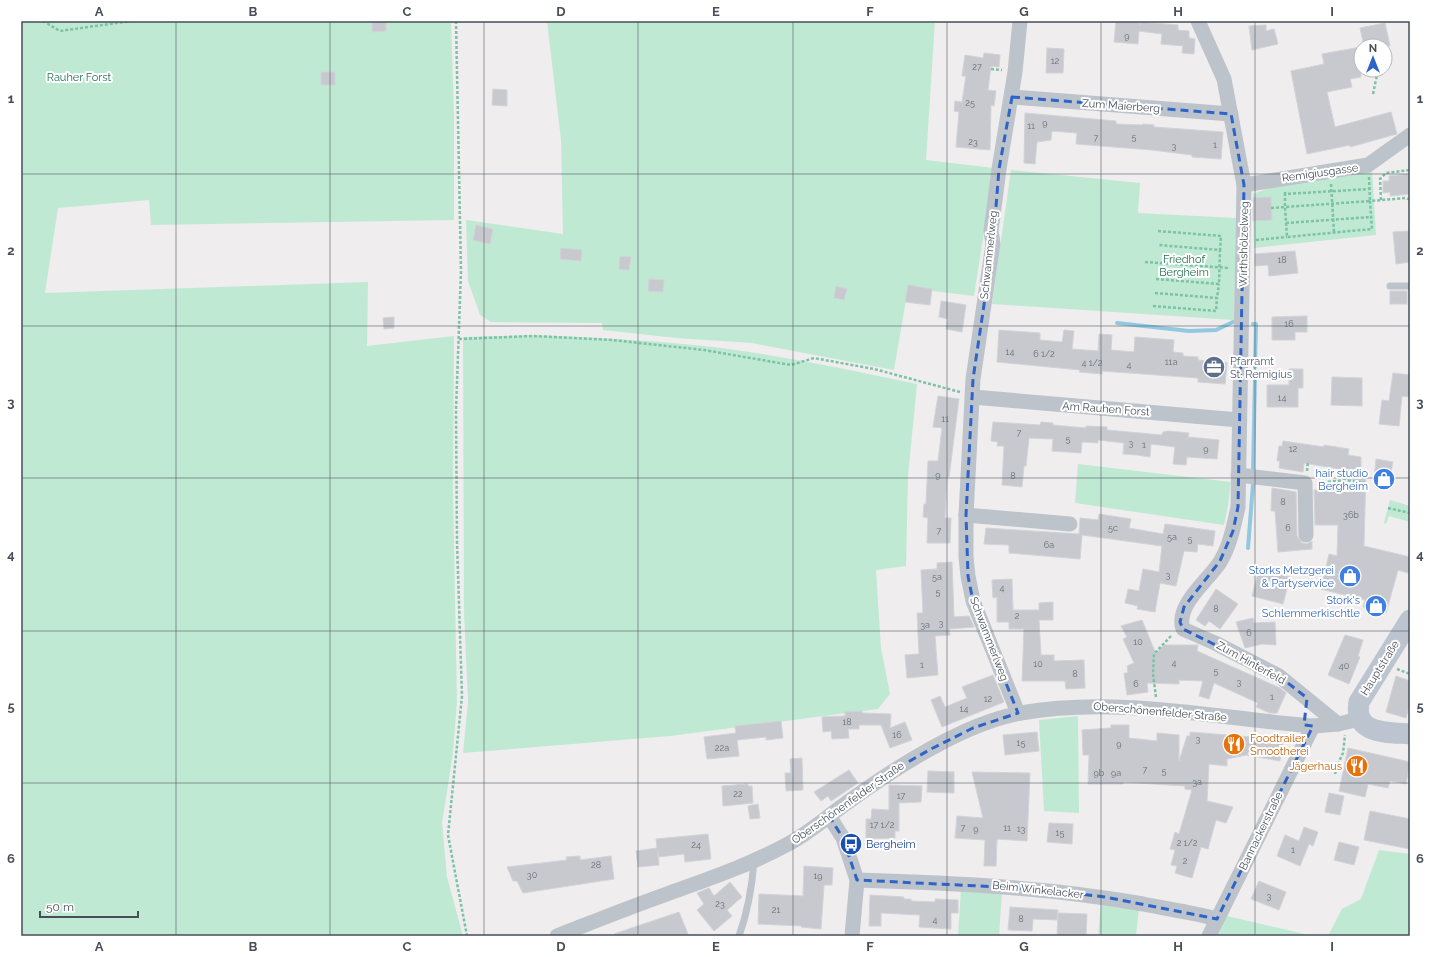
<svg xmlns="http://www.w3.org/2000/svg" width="1431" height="957" viewBox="0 0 1431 957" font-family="Raleway,sans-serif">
	<rect width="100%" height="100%" fill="#efeded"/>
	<g fill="#c0e9d3">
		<path d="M21,21H451L454,114V220L151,225L149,200L58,208L45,293L368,282L367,346L454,336L453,491L457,701L453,753L442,823L447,877L463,936H21Z"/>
		<path d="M547,21H935L926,160L994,168L974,296L908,288L894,370L752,343L676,338L603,330L602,323L491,322L480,315L468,281L466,220L563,234L561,140Z"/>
		<path d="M1372,169L1376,235L1254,248L1253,194L1280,184Z"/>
		<path d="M1011,170L1140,183L1138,213L1236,218L1234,320L992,304Z"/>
		<path d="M532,335C590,337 647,340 704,346C776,354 846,369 917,384L908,476L906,566L876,570L881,648L890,694L878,709L670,736L463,753L468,702L464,611L463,337Z"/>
		<path d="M1078,464L1231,482L1228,506L1224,525L1075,503Z"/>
		<path d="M1390,500L1410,506V522L1389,516L1386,524L1384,523Z"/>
		<path d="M1078,716L1079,813L1044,811L1039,720Z"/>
		<path d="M1379,850L1410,854V936H1328L1342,909L1361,899Z"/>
		<path d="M961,889L1002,892L999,936H958Z"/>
		<path d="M1101,902L1139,908L1136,936H1098Z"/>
		<path d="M1227,916L1313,936H1218Z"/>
	</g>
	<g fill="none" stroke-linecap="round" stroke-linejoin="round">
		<g stroke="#92c9e0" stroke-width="4">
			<path d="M1117,323L1189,331L1216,330L1233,322"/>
			<path d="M1253,324H1256L1255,367"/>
			<path d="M1253,472L1255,378"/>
			<path d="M1248,548L1253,484"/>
		</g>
	</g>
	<g fill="#c7c9cf" stroke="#d1d3d8">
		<path d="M372,21H386V31L372,32Z"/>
		<path d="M1116,21H1140V26V22L1178,25V30L1189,31V38L1195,39L1194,54L1182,53L1183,46L1161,44L1162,34L1139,31L1138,44L1114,42Z"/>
		<path d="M1385,23L1390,46H1364L1360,28Z"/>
		<path d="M1266,25V31L1274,29L1278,44L1252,50L1249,26Z"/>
		<path d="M1361,47V77L1350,79L1352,87L1327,92L1335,127L1391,112L1397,134L1350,147V145L1307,154L1291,71L1324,64L1322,54Z"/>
		<path d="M1047,48L1064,49L1063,73H1046Z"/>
		<path d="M984,53L1000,55L999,67L991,66L988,90L996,91L994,106L991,105L990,150L956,147L959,112L954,111L955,101L962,102L966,76H962L965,55L983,58Z"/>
		<rect x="321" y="72" width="14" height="13"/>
		<path d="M493,89L507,90V106L492,105Z"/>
		<path d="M1025,113L1116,121V124L1143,125V124L1154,125V127L1223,132L1221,159L1192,157V155L1152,150L1076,144L1077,133L1052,131L1051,140L1037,142L1035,164L1024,163Z"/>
		<path d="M1410,174V194L1390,196V192L1383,193V181H1389V176Z"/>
		<path d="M1271,197L1272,220L1253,221V198Z"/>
		<path d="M476,225L493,229L490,244L473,240Z"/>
		<path d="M1410,231V262L1396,264L1393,232Z"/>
		<path d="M561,248L582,250L581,261L560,259Z"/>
		<path d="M1295,251L1298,273L1269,276L1268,265L1255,266V254Z"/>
		<path d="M620,256L631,257L629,270L619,269Z"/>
		<path d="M649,279L664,280L663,292L648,291Z"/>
		<path d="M908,285L932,289L930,305L905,302Z"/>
		<path d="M836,286L847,289L844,300L834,298Z"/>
		<rect x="1390" y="291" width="17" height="13"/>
		<path d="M941,301L966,305L962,332L946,329L948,319L939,317Z"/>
		<path d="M1307,316V332H1295V340H1272V317Z"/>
		<path d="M394,317V328L384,329L383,318Z"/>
		<path d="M999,330L1040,333V340L1062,342L1064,330L1074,331L1072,349L1098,351L1099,334L1112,335L1111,350L1134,352L1135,337L1174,340L1173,352L1183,353V356L1198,357V360L1227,363L1225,384L1198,382V378L1102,371V374L1079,372L1080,370L997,362Z"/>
		<path d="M1289,369H1303V388H1298V407H1267V385H1289Z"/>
		<path d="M1393,373L1410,375V397L1402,396L1399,426L1379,424L1382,400L1389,401Z"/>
		<path d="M1332,377L1362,378V406L1331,405Z"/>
		<path d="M938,396L959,399L949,477H947L945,518H951L950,543H927L928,518L923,517L924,504H926L928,461H938L942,428L933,427Z"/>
		<path d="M993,422L1040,425L1041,422L1053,423V425L1086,428V426L1107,427V430L1162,435L1163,432L1168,431L1189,433L1188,437L1219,440L1217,459L1187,457L1186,465L1173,464L1175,447L1151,444L1150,457L1137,455L1123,454L1124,443L1098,440V443L1082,442L1081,453L1052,451L1053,439L1029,438L1026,466H1024L1022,487L1002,485L1004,446H997L998,442L991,441Z"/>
		<path d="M1283,441L1324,447V445L1349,449L1348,455L1361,457V470H1366L1364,546L1410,557L1408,573L1398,570L1386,613L1363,607L1365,600L1321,589L1329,554L1337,556L1338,525H1315L1314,490L1353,492L1354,480L1339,478V469L1304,463L1303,472L1279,468L1280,461H1277L1279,446H1282Z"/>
		<path d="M1376,459L1393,462L1389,482L1374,479Z"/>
		<path d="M1272,488L1296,492L1297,536L1302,543L1307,544L1312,541V549L1278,552L1275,511H1271Z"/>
		<path d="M1099,514L1131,519L1129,528L1163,534L1165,524L1215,531L1213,546L1198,544L1197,552L1184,551L1176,586L1160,583L1155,612L1137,609L1138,606L1125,603L1128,589L1139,591L1143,569L1159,572L1162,546L1082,535L1080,559L1009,553V545L984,544L986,528L1079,534L1080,518L1098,520Z"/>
		<path d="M952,562L954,617L969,616L974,627L949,629L950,635L935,636L938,675L907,678L905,655L919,654L917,613H923L921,570L937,569V563Z"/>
		<path d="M1259,569L1290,577L1283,604L1252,596Z"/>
		<path d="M1012,579L1013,610H1039V603L1053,602V620H1039L1041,655H1054V661L1084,660L1085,688L1066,689L1065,681H1022L1024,629H1009V622H997V597L993,598L992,580Z"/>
		<path d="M1216,589L1238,604L1220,629L1209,621L1205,626L1196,620Z"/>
		<path d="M1253,618L1254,623L1275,622L1276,645L1262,644L1245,648L1236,622Z"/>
		<path d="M1142,620L1156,654L1164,645H1198L1197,651L1280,688L1286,693L1277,713H1270L1256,707L1258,703L1214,683L1209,699L1199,696L1203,681L1179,680V684L1147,683L1148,692L1127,695L1124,673H1128L1127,666L1134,663L1123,639L1127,637L1121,626Z"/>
		<path d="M1345,635L1363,640L1358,656L1360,657L1349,684L1328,675Z"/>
		<path d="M993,675L1004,702L942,727L931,700L940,696L945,707L967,698L962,687Z"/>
		<path d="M1396,676L1410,681V703L1406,718L1386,712Z"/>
		<path d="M862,711V713L891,714L890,728L905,722L912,740L890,748L881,725H859V729H848L849,738L832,739L831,731L823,732L822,717L845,716V712Z"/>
		<path d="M781,721L783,738L766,740V737L737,740L739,756L707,759L704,737L736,733L735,726Z"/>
		<path d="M1111,725H1129V738L1157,741V733L1179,735V761L1187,736H1190V732L1252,737L1283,743L1280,761L1246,755L1227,759V766L1209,764L1207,801L1233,807L1226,823L1216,820L1208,849L1201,847L1192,878L1175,873L1177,866L1171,865L1175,850L1170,849L1175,832L1179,834L1192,790L1185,789V786L1123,782V784H1088L1089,755H1083L1082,730L1111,728Z"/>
		<path d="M1037,732L1039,751L1005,755L1003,735Z"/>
		<path d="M1348,748L1410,762L1406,784L1390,781L1388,788L1368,784L1365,797L1339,791Z"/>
		<path d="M802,758L803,790L786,791L785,773H791L790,759Z"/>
		<path d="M849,770L858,783L831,801L828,796L821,801L814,792Z"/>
		<path d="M928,771L954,772V793L927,792Z"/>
		<path d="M972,772L1030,773L1027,841L997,839L996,866H984L985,840L955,838L957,816L983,818Z"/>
		<path d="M748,784V786H752L753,803L723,806L722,786Z"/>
		<path d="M889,785L922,786L921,802L899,803V831H895V838L866,839V819H871L872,809L889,810Z"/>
		<path d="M1329,793L1344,796L1340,815L1325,812Z"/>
		<path d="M758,804L760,818L750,819L748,806Z"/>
		<path d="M1370,811L1410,819V849L1364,840Z"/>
		<path d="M1049,823L1073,824L1072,844L1047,842Z"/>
		<path d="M1304,827L1318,832L1313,846L1309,844L1300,866L1277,856L1285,835L1299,841Z"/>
		<path d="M708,834L711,859L685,862L684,854L658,857V851L659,865L638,867L636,851L657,848L656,839Z"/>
		<path d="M1339,842L1359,847L1354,865L1334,860Z"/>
		<path d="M580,856V860L611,856L614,879L523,893L517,881H513L507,867L567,860L566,857Z"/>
		<path d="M804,866L833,868L832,885H824L821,929L801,927L802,926L758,924L759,894L803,896Z"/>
		<path d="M1259,881L1286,892L1279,910L1251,899Z"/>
		<path d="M730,882L742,897L727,910L732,916L714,931L697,910L704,904L697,893L709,888L714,896Z"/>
		<path d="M870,895L904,897V899H911V901L935,902V899L958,900V913H951V929L919,927L920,915L881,913V926H869Z"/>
		<path d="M1010,907L1058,910L1057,920L1033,919L1032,931L1008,930Z"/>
		<path d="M679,912L688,934L682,936H614V934Z"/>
		<path d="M1058,913L1087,914L1086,936H1057Z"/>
	</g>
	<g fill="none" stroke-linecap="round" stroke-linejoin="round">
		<g stroke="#7cc2a6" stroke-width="2.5" stroke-dasharray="3 2" stroke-linecap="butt">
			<path d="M43,21L60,31L131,21"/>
			<path d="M456,21L461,271L456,410L457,542L462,696L448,835L467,936"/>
			<path d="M991,69L1002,70"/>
			<path d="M1373,94L1378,70"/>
			<path d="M1369,177L1370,201L1285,207L1287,237L1372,229L1370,201L1406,198L1410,200"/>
			<path d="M1331,184L1334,232"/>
			<path d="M1285,192V194L1370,189"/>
			<path d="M1381,200L1380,179L1386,173L1410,170"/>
			<path d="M1271,208L1285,207V194"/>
			<path d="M1286,223L1371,217"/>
			<path d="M1158,231L1221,236L1220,250"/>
			<path d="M1256,240L1287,237"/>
			<path d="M1145,262L1229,268"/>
			<path d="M1156,279L1219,284L1220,250L1158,245"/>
			<path d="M1155,293L1217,298L1219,284"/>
			<path d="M1153,306L1216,311L1217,298"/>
			<path d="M459,339L533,336L612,340L704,350L791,365L814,358L874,369L960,392"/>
			<path d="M1307,471L1308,461"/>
			<path d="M1318,483L1345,480L1365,483"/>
			<path d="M1388,508L1410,513"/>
			<path d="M1397,669L1410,674"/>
			<path d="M1156,697L1153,674L1154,654L1171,636"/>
			<path d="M1335,774L1338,764L1343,753L1345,735"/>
		</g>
		<g stroke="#bdc3ca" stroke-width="7">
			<path d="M1390,286H1410"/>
			<path d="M739,936C748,911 752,888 754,861"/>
		</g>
		<g stroke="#bdc3ca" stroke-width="15">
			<path d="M1198,21L1224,79L1244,185L1238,507C1234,525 1230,546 1220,562C1208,581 1175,605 1183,629L1215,643L1279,676L1338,724"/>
			<path d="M1012,97L1231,114"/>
			<path d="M1244,185L1368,165L1410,135"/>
			<path d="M973,397L1239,420"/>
			<path d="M1238,475L1305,483L1306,535"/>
			<path d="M966,515L1070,524"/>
			<path d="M1018,713L973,601L968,576L966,557V515L973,379L993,244L991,231L999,169L1015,72L1020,21"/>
			<path d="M829,816L843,838L857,880L852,936"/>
			<path d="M857,880C953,883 1048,887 1143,904C1167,909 1192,912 1217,919"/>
			<path d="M557,936C593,922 630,907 667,894C708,879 750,865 788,844C809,833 828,816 848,802C895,768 963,723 1021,713C1117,696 1216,718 1313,726L1338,724L1360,719"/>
			<path d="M1209,936L1313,726"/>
		</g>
		<path stroke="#bcc4cf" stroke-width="21" d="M1410,620L1359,702C1353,735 1388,732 1410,734"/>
	</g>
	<path fill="none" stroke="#2e63c8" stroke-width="3" stroke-dasharray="8 5" stroke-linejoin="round" d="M1012,97L1231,114L1244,185L1238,507L1233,531L1220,561L1184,607L1180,622L1183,629L1279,676L1307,698L1304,725L1313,726L1217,919L1105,897L1039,889L857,880L843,838L829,816L885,775L931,749L973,728L1018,713L973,601L968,576L966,515L973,379L993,244L999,169Z"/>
	<path fill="none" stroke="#474e58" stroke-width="1" stroke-opacity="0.55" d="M176,21V936M330,21V936M484,21V936M638,21V936M793,21V936M947,21V936M1101,21V936M1255,21V936M21,174H1410M21,326H1410M21,478H1410M21,631H1410M21,783H1410"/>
	<defs>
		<g id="office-disc" transform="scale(1.15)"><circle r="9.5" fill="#5c6f8a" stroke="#fff"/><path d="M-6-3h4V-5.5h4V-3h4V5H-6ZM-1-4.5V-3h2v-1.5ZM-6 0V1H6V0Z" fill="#fff"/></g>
		<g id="shop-disc" transform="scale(1.15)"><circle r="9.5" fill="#3f7fe0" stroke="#fff"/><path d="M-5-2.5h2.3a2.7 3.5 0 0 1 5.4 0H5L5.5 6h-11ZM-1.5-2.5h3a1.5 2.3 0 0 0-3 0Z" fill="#fff"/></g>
		<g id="restaurant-disc" transform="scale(1.15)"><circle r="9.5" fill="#e8710a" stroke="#fff"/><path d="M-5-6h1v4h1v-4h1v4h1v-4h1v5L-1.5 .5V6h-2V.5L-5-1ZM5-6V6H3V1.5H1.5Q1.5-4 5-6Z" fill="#fff"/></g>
		<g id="bus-disc" transform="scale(1.15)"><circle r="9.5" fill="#1a4fb4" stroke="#fff"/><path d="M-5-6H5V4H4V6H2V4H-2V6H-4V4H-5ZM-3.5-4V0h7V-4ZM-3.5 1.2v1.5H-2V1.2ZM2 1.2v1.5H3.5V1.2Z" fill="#fff"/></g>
	</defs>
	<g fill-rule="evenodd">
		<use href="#office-disc" x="1214" y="367"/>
		<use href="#shop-disc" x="1384" y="479"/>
		<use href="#shop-disc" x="1350" y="576"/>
		<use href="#shop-disc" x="1376" y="606"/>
		<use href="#restaurant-disc" x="1234" y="744"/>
		<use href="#restaurant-disc" x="1357" y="766"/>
		<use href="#bus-disc" x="851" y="844"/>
	</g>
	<g text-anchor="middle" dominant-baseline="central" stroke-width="4" stroke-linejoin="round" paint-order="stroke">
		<g font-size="9" fill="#676d76">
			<text x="1127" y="36">9</text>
			<text x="1055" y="61">12</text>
			<text x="977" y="67">27</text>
			<text x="970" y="103">25</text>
			<text x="1045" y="123">9</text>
			<text x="1031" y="126">11</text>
			<text x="1134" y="137">5</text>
			<text x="1096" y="138">7</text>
			<text x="973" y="142">23</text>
			<text x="1215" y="145">1</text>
			<text x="1174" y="146">3</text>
			<text x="1282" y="260">18</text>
			<text x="1289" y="324">16</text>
			<text x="1010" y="352">14</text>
			<text x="1044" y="354">6 1/2</text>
			<text x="1171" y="362">11a</text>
			<text x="1092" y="363">4 1/2</text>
			<text x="1129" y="365">4</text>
			<text x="1282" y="398">14</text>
			<text x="945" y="419">11</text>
			<text x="1019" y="433">7</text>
			<text x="1068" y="439">5</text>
			<text x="1131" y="443">3</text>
			<text x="1144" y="445">1</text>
			<text x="1206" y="449">9</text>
			<text x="1293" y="449">12</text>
			<text x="938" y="475">9</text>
			<text x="1013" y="476">8</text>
			<text x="1283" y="502">8</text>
			<text x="1351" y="515">36b</text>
			<text x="1113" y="528">5c</text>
			<text x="1288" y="528">6</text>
			<text x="939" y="531">7</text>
			<text x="1172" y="537">5a</text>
			<text x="1190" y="539">5</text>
			<text x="1049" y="545">6a</text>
			<text x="1168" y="575">3</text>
			<text x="937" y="577">5a</text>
			<text x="1002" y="588">4</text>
			<text x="938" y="592">5</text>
			<text x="1216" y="609">8</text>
			<text x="1017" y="616">2</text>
			<text x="941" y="623">3</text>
			<text x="925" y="625">3a</text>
			<text x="1249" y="633">6</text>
			<text x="1138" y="642">10</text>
			<text x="1174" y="663">4</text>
			<text x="1038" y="664">10</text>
			<text x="922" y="665">1</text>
			<text x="1344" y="666">40</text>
			<text x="1216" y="671">5</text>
			<text x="1075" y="674">8</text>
			<text x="1239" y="682">3</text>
			<text x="1136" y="684">6</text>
			<text x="1272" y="697">1</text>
			<text x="988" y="699">12</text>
			<text x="964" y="709">14</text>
			<text x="847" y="722">18</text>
			<text x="897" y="735">16</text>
			<text x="1198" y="739">3</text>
			<text x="1021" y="743">15</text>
			<text x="1119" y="744">9</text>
			<text x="722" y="748">22a</text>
			<text x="1145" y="770">7</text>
			<text x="1164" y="771">5</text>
			<text x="1099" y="773">9b</text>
			<text x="1116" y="773">9a</text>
			<text x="1197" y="782">3a</text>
			<text x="738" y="794">22</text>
			<text x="901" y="796">17</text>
			<text x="882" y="825">17 1/2</text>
			<text x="963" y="828">7</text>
			<text x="1007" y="828">11</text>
			<text x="976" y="829">9</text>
			<text x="1021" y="829">13</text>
			<text x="1060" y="833">15</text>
			<text x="1187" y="843">2 1/2</text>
			<text x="696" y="845">24</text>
			<text x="1293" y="850">1</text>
			<text x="1185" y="861">2</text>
			<text x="596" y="865">28</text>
			<text x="532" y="875">30</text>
			<text x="818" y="876">19</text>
			<text x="1269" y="896">3</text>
			<text x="720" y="904">23</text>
			<text x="776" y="910">21</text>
			<text x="1021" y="919">8</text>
			<text x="935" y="920">4</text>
		</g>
		<g font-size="11" fill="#217050" stroke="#fff">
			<text x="79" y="77">Rauher Forst</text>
			<text x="1184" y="259">Friedhof<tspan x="1184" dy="13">Bergheim</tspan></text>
		</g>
		<g font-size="11" fill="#474e58" stroke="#fff">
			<text transform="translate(1121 106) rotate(4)">Zum Maierberg</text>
			<text transform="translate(1320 173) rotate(-8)">Remigiusgasse</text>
			<text transform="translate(1244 244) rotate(-89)">Wirthshölzelweg</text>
			<text transform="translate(989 255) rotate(-84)">Schwammerlweg</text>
			<text transform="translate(1106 409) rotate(4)">Am Rauhen Forst</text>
			<text transform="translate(989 639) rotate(69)">Schwammerlweg</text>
			<text transform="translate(1251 663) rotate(29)">Zum Hinterfeld</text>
			<text transform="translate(1380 668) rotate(-58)">Hauptstraße</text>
			<text transform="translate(1160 712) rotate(5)">Oberschönenfelder Straße</text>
			<text transform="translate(848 803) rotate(-35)">Oberschönenfelder Straße</text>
			<text transform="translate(1261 831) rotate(-64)">Bannackerstraße</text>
			<text transform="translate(1038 890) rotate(6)">Beim Winkelacker</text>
		</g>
		<g font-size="11" fill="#4e5e75" stroke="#fff" text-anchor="start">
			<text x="1230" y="361">Pfarramt<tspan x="1230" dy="13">St. Remigius</tspan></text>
		</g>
		<g font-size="11" fill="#366cbe" stroke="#fff" text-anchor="end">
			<text x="1368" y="473">hair studio<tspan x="1368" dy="13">Bergheim</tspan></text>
			<text x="1334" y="570">Storks Metzgerei<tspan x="1334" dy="13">&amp; Partyservice</tspan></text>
			<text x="1360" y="600">Stork's<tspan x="1360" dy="13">Schlemmerkischtle</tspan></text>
		</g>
		<g font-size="11" fill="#c56008" stroke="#fff" text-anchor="start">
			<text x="1250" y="738">Foodtrailer<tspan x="1250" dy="13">Smootherei</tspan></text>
			<text x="1342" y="766" text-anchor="end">Jägerhaus</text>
		</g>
		<g font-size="11" fill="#164399" stroke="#fff" text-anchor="start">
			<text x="866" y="844">Bergheim</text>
		</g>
	</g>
	<rect width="1431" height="957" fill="none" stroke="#ffffff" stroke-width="44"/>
	<g transform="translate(1373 58)"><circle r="19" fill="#ffffff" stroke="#b5b8bc"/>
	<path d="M0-3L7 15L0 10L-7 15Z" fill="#2e63c8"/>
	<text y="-6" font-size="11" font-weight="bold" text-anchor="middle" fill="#474e58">N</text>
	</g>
	<path d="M40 911v6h98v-6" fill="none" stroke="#474e58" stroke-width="2"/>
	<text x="46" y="911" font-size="12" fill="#474e58" stroke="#ffffff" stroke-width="3" paint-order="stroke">50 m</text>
	<rect x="22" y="22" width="1387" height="913" fill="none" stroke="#474e58" stroke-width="1.5"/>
	<g font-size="13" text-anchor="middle" font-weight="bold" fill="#474e58">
		<text x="99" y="16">A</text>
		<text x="253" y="16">B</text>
		<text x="407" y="16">C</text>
		<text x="561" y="16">D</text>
		<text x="716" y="16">E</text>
		<text x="870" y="16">F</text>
		<text x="1024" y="16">G</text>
		<text x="1178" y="16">H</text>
		<text x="1332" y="16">I</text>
		<text x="11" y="103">1</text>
		<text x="1420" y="103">1</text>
		<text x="11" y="255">2</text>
		<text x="1420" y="255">2</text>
		<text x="11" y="407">3</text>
		<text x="1420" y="407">3</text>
		<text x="11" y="559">4</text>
		<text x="1420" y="559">4</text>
		<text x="11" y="711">5</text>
		<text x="1420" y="711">5</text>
		<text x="11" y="863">6</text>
		<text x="1420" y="863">6</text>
		<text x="99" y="951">A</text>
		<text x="253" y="951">B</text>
		<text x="407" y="951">C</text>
		<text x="561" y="951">D</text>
		<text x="716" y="951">E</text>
		<text x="870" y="951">F</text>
		<text x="1024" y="951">G</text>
		<text x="1178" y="951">H</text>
		<text x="1332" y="951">I</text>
	</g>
</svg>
